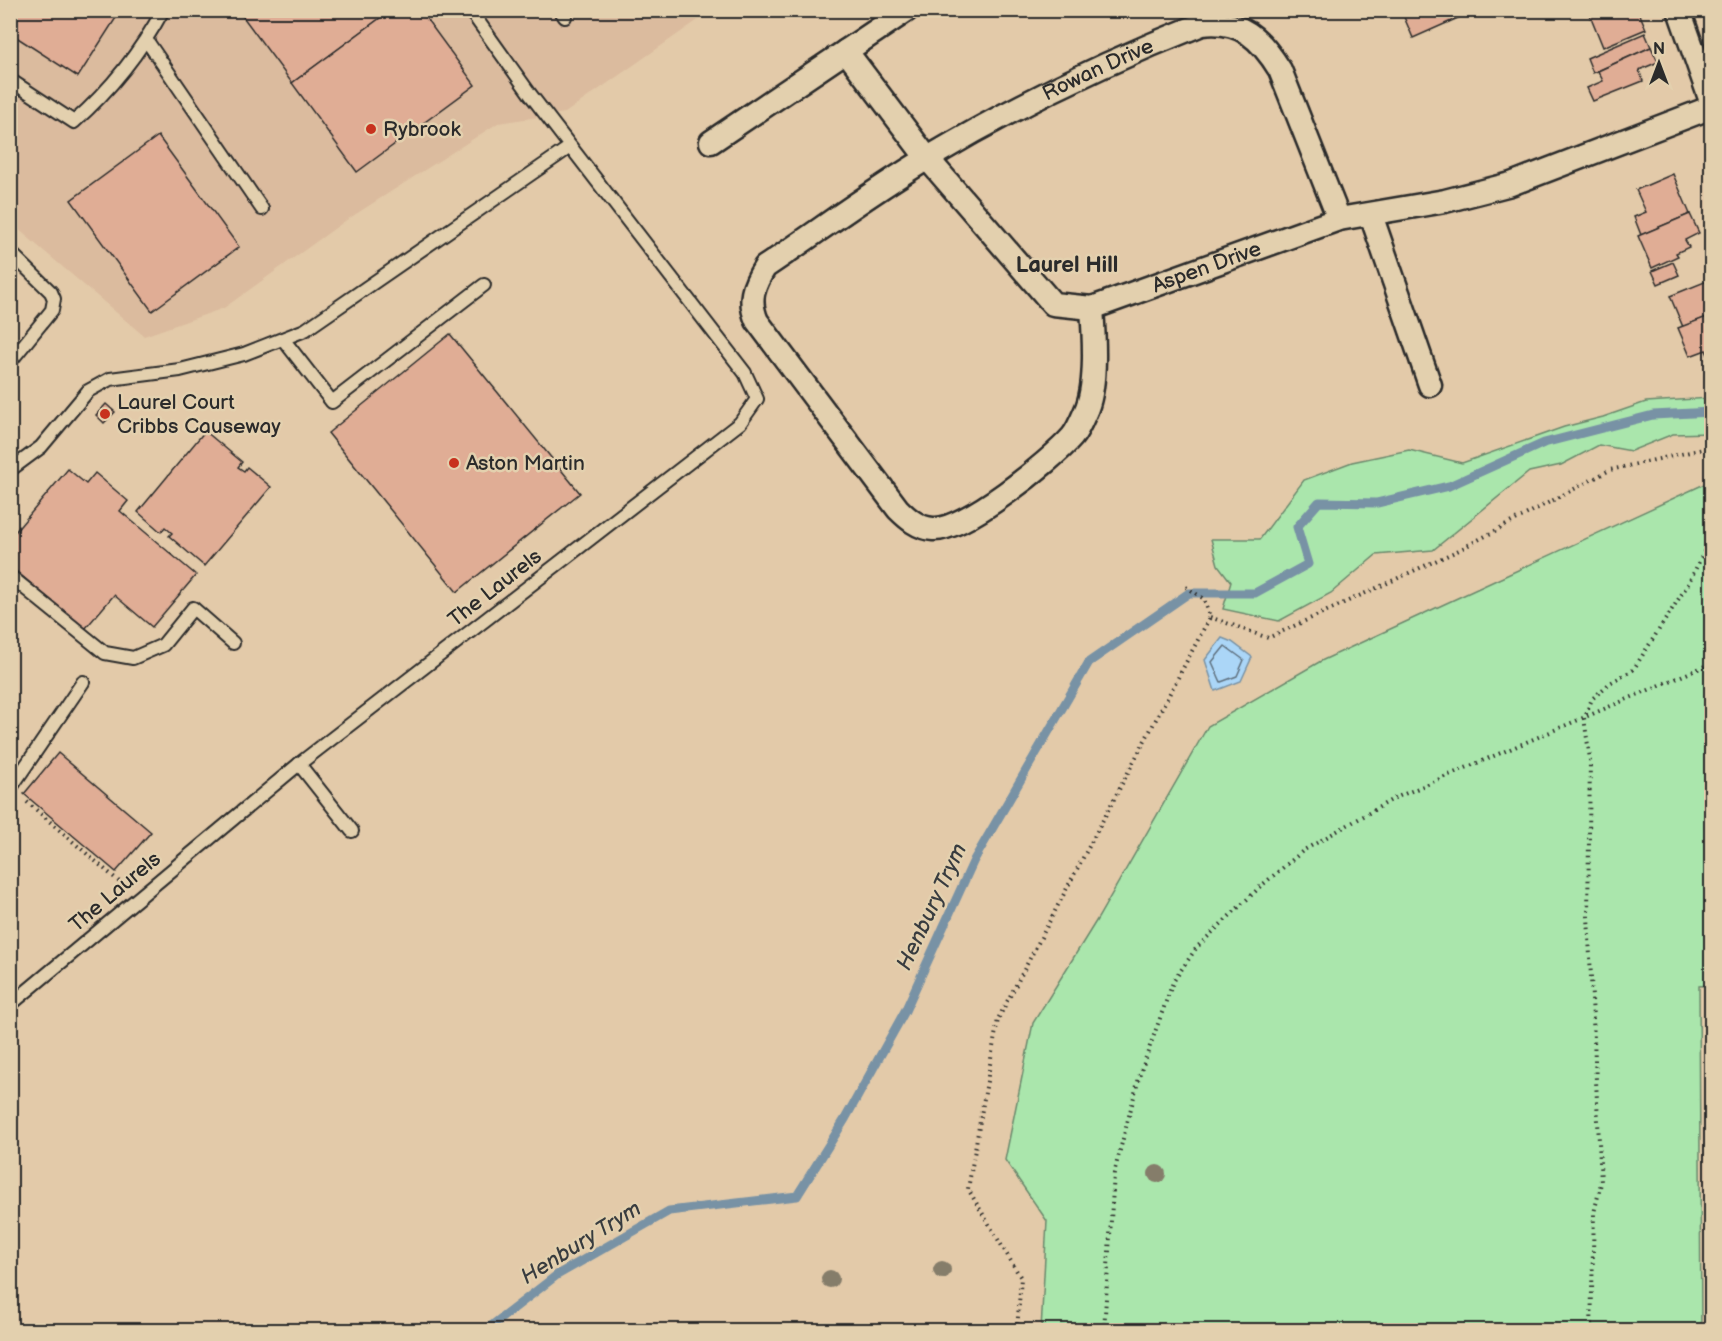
<svg xmlns="http://www.w3.org/2000/svg" width="1722" height="1341" viewBox="0 0 1722 1341" font-family="'Balsamiq Sans',sans-serif">
	<rect width="100%" height="100%" fill="#e3caa9"/>
	<filter id="ink" filterUnits="userSpaceOnUse"><feTurbulence type="fractalNoise" baseFrequency=".0167" numOctaves="2"/><feDisplacementMap in="SourceGraphic" scale="12" xChannelSelector="R" yChannelSelector="G"/><feConvolveMatrix kernelMatrix="1 2 1 2 8 2 1 2 1" color-interpolation-filters="sRGB"/></filter>
	<g filter="url(#ink)">
		<path fill="#dbbb9e" d="M11,11H711L565,113L498,123L345,221L224,308L144,336L11,223Z"/>
		<g fill="#aae6ac" stroke="#6a886c" stroke-width="1.5">
			<path d="M1711,398V433L1673,434L1631,451L1599,445L1561,465L1529,472L1433,550L1376,555L1331,593L1279,621L1223,609L1231,582L1218,565L1211,539H1260L1304,480L1352,462L1409,450L1462,463L1564,427L1603,417L1646,402Z"/>
			<path d="M1711,481L1712,985L1699,986L1701,1330H1041L1047,1221L1005,1160L1033,1023L1098,918L1208,726L1321,661Z"/>
		</g>
		<path fill="#abd6f7" stroke="#7892a5" stroke-width="1.5" d="M1222,638L1232,642L1252,657L1241,681L1215,691L1205,660Z"/>
		<g fill="none" stroke-linecap="round" stroke-linejoin="round">
			<path stroke="#5e6f7d" stroke-width="1.5" d="M1225,646L1244,660L1237,676L1221,682L1212,662Z"/>
			<path stroke="#7892a5" stroke-width="9" d="M486,1330L557,1275L669,1211L797,1196L845,1119L905,1011L974,860L1089,662L1189,593H1255L1308,564L1297,527L1319,502L1377,503L1449,486L1544,443L1653,415L1712,412"/>
		</g>
		<g fill="#e0ad95" stroke="#2b2b2b" stroke-width="1.5">
			<path d="M10,10H121L78,77L10,33Z"/>
			<path d="M238,10H391L292,83Z"/>
			<path d="M391,10H420L475,85L357,172L292,83Z"/>
			<path d="M1401,10H1476L1413,38Z"/>
			<path d="M1588,10H1638L1646,29L1603,47Z"/>
			<path d="M1645,33L1651,47L1593,73L1587,58Z"/>
			<path d="M1651,47L1658,62L1639,70L1643,81L1593,101L1587,88L1603,81L1598,71Z"/>
			<path d="M158,136L239,247L152,311L71,200Z"/>
			<path d="M1673,174L1690,214L1641,235L1634,217L1646,212L1636,190Z"/>
			<path d="M1690,214L1699,233L1685,240L1689,247L1676,253L1678,256L1652,268L1638,236Z"/>
			<path d="M1673,262L1679,275L1658,284L1652,271Z"/>
			<path d="M1712,279V315L1683,327L1670,296Z"/>
			<path d="M1712,315V364L1706,350L1690,356L1678,328Z"/>
			<path d="M450,334L580,493L457,592L328,433Z"/>
			<path d="M106,404L115,412L104,423L96,415Z"/>
			<path d="M205,431L242,462L238,467L244,471L247,467L271,487L204,566L169,536L172,533L165,527L161,532L138,512Z"/>
			<path d="M68,469L86,484L95,473L128,501L120,511L196,575L152,627L114,595L85,629L10,566V538Z"/>
			<path d="M58,753L151,832L116,872L24,794Z"/>
		</g>
		<g fill="none" stroke-linecap="round" stroke-linejoin="round">
			<g stroke="#2b2b2b" stroke-width="16">
				<g id="lane">
					<path d="M560,10L565,17"/>
					<path d="M147,41L262,209"/>
					<path d="M10,80L74,122C110,90 140,53 163,10"/>
					<path d="M10,252L51,292L54,299L52,310L10,362"/>
					<path d="M283,339L332,402L484,285"/>
					<path d="M10,470L41,447L88,391L110,379L180,370L244,354L305,330L570,147"/>
					<path d="M10,576L105,653L133,658L163,645L193,608L233,643"/>
					<path d="M299,764L352,831"/>
					<path d="M10,789L83,682"/>
					<path d="M10,1005L299,764L740,423L757,399L745,373L530,94L470,10"/>
				</g>
			</g>
			<g stroke="#2b2b2b" stroke-width="27">
				<g id="street">
					<path d="M1679,10L1712,104"/>
					<path id="s1" d="M846,51L927,158L1053,304L1092,308L1339,219L1445,201L1511,184L1712,107"/>
					<path d="M711,142L907,10"/>
					<path d="M1371,215L1430,385"/>
					<path id="s2" d="M1092,308C1094,336 1097,382 1087,408C1083,417 1078,430 1072,437C1051,461 963,532 933,529C918,528 907,518 898,509L757,321C748,300 753,286 765,267C819,231 872,191 928,158C1015,106 1108,61 1202,24C1241,19 1261,39 1280,70L1339,219"/>
				</g>
			</g>
			<g stroke="#2b2b2b" stroke-width="4" stroke-dasharray="1.5 4.5" stroke-linecap="butt">
				<path d="M1210,617L1268,638L1459,550L1610,470L1712,447"/>
				<path d="M27,802L123,885"/>
				<path d="M1017,1330L1021,1278L968,1189L998,1019L1210,617L1204,599L1183,585"/>
				<path d="M1104,1330L1114,1173L1140,1074L1173,982L1197,947L1261,886L1304,850L1395,798L1712,663"/>
				<path d="M1591,1330L1594,1213L1601,1183L1588,916L1590,759L1584,718L1592,699L1610,683L1633,670L1687,586L1712,536"/>
			</g>
			<use href="#lane" stroke="#e3d0ae" stroke-width="12"/>
			<use href="#street" stroke="#e3d0ae" stroke-width="22"/>
		</g>
		<g fill="#857d6b">
			<circle cx="1157" cy="1174" r="9"/>
			<circle cx="942" cy="1270" r="9"/>
			<circle cx="830" cy="1279" r="9"/>
		</g>
	</g>
	<g fill="#c8321e" stroke="#e3d0ae" stroke-width="2">
		<circle cx="371" cy="129" r="6"/>
		<circle cx="105" cy="414" r="6"/>
		<circle cx="454" cy="463" r="6"/>
	</g>
	<g text-anchor="middle" dominant-baseline="central" stroke-width="5" stroke-linejoin="round" paint-order="stroke">
		<g font-size="21" fill="#2b2b2b" stroke="#e3d0ae">
			<text stroke="none"><textPath href="#s2" startOffset="1024">Rowan Drive</textPath></text>
			<text stroke="none"><textPath href="#s1" startOffset="488">Aspen Drive</textPath></text>
			<text transform="translate(495 588) rotate(-38)">The Laurels</text>
			<text transform="translate(115 892) rotate(-40)">The Laurels</text>
		</g>
		<g font-size="21" fill="#2b2b2b" stroke="#e3d0ae" text-anchor="start">
			<text x="383" y="129">Rybrook</text>
			<text x="117" y="402">Laurel Court<tspan x="117" dy="24">Cribbs Causeway</tspan></text>
			<text x="466" y="463">Aston Martin</text>
		</g>
		<g font-size="22" font-weight="bold" fill="#2b2b2b" stroke="#e3d0ae">
			<text x="1067" y="265">Laurel Hill</text>
		</g>
		<g font-size="22" font-style="italic" fill="#383c3f" stroke="#e3d0ae">
			<text transform="translate(932 907) rotate(-65)">Henbury Trym</text>
			<text transform="translate(581 1243) rotate(-32)">Henbury Trym</text>
		</g>
	</g>
	<rect width="1722" height="1341" fill="none" stroke="#e3d0ae" stroke-width="36"/>
	<rect x="18" y="18" width="1686" height="1305" fill="none" stroke="#2b2b2b" stroke-width="2" filter="url(#ink)"/>
	<g transform="translate(1659 63)" stroke="#e3d0ae" stroke-width="4.5" paint-order="stroke">
	<path d="M0-4.5L10 22L0 15L-10 22Z" fill="#2b2b2b"/>
	<text y="-9" font-size="16" font-weight="bold" text-anchor="middle" fill="#2b2b2b">N</text>
	</g>
</svg>
